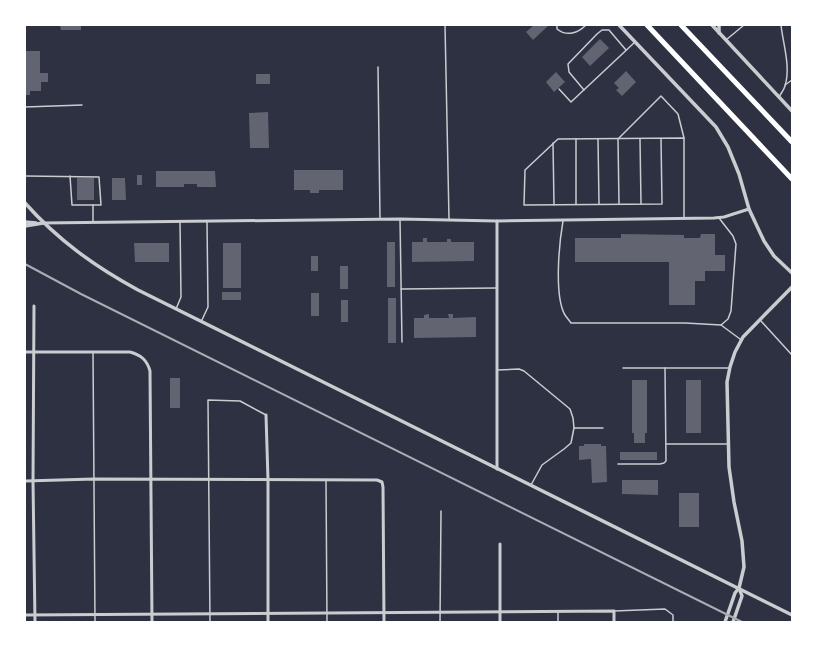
<svg xmlns="http://www.w3.org/2000/svg" width="817" height="647" viewBox="0 0 817 647" font-family="Manrope,sans-serif">
	<rect width="100%" height="100%" fill="#2d3142"/>
	<g fill="#626471">
		<path d="M60,25H81V30H61Z"/>
		<path d="M534,25H549L533,40L526,32Z"/>
		<path d="M600,39L609,48L590,66L582,57Z"/>
		<path d="M25,51H40V73H48V82H41V91H30V95H25Z"/>
		<path d="M626,71L636,82L622,96L616,90L619,88L614,83Z"/>
		<path d="M556,72L565,82L554,92L546,82Z"/>
		<rect x="256" y="74" width="14" height="10"/>
		<path d="M268,112L269,148H250L249,113Z"/>
		<path d="M294,170H343V190H319V193H310V190H294Z"/>
		<path d="M156,171H215L216,187H197V184H184V187H156Z"/>
		<rect x="137" y="175" width="5" height="10"/>
		<rect x="77" y="178" width="17" height="22"/>
		<path d="M112,178H125L126,200H112Z"/>
		<path d="M621,234L684,235V238H700L701,234H715V255H725V271H705V281H695V305H669V262H575V238H621Z"/>
		<path d="M423,238H427V242H447V239H451V242H474V261L412,262V242H423Z"/>
		<rect x="387" y="242" width="8" height="45"/>
		<path d="M134,243H169V262H135Z"/>
		<rect x="223" y="243" width="18" height="45"/>
		<rect x="311" y="256" width="7" height="15"/>
		<rect x="340" y="266" width="8" height="23"/>
		<rect x="222" y="292" width="19" height="8"/>
		<rect x="311" y="293" width="8" height="23"/>
		<rect x="388" y="298" width="8" height="45"/>
		<rect x="341" y="300" width="7" height="22"/>
		<path d="M429,314V318H449L448,314H453V318L476,317V337L414,338V318H424V315Z"/>
		<rect x="170" y="378" width="10" height="30"/>
		<path d="M632,380H647V433H645V443H634V433H632Z"/>
		<rect x="686" y="380" width="15" height="53"/>
		<path d="M584,444H601V446H606L607,482L592,483L591,459L579,460V446H584Z"/>
		<rect x="620" y="452" width="37" height="8"/>
		<path d="M622,480H658V495L622,494Z"/>
		<rect x="679" y="493" width="20" height="34"/>
	</g>
	<g fill="none" stroke-linecap="round" stroke-linejoin="round">
		<g stroke="#caccd0" stroke-width="1.5">
			<path d="M445,25L449,219"/>
			<path d="M557,25V29C567,37 578,33 586,25"/>
			<path d="M726,40L744,25"/>
			<path d="M378,67L380,219"/>
			<path d="M785,85L792,80"/>
			<path d="M559,89L571,102L635,42"/>
			<path d="M584,90L569,72L568,64L597,34L602,30H609L626,50"/>
			<path d="M779,97C781,93 784,90 785,86C791,67 783,44 781,25"/>
			<path d="M25,107L82,105"/>
			<path d="M576,139V204"/>
			<path d="M598,139L599,204"/>
			<path d="M640,139L641,204"/>
			<path d="M661,139L662,204L524,205L525,170L558,139L684,138V219"/>
			<path d="M553,143L554,205"/>
			<path d="M25,176L99,177L101,205H93V221"/>
			<path d="M70,176L72,205H93"/>
			<path d="M619,204L618,139L661,96L678,114L684,138"/>
			<path d="M719,218L733,236L736,244L731,311L728,319L721,325"/>
			<path d="M400,219L402,342"/>
			<path d="M563,221C559,244 554,296 565,315C567,318 569,320 571,323H685L721,325L740,339"/>
			<path d="M401,289L497,288"/>
			<path d="M176,309L181,297L180,222"/>
			<path d="M761,321L792,355"/>
			<path d="M201,322L208,307L207,221"/>
			<path d="M93,352L95,622"/>
			<path d="M623,368H729"/>
			<path d="M497,370L519,369L524,371L570,409L573,418L574,428L571,443L564,449L542,465L531,485"/>
			<path d="M574,428H603"/>
			<path d="M666,444H728"/>
			<path d="M618,464H660L664,463L666,461L665,368"/>
			<path d="M326,480L327,622"/>
			<path d="M614,611L665,609L673,615V622"/>
			<path d="M558,612V622"/>
			<path d="M210,622L208,400L240,401L266,415"/>
			<path d="M440,622L441,511"/>
		</g>
		<g stroke="#caccd0" stroke-width="3">
			<path d="M497,221V469"/>
			<path d="M43,223L400,219L497,221L714,218L724,217L749,209"/>
			<path d="M34,306L33,481L35,622"/>
			<path d="M25,352H130C141,355 147,360 150,371L152,622"/>
			<path d="M266,415L268,480V622"/>
			<path d="M25,481L94,479L377,480L382,482L383,487L384,622"/>
			<path d="M25,615L614,611V622"/>
			<path d="M500,622V544"/>
		</g>
		<g stroke="#caccd0" stroke-width="3.5">
			<path d="M619,25L716,127L728,147L739,174L749,209L764,241L774,256L792,273"/>
			<path d="M712,25L792,111"/>
			<path d="M719,25V33"/>
			<path d="M25,203C58,240 94,266 138,290L792,615"/>
			<path d="M25,222L36,223"/>
			<path d="M25,226L43,223"/>
			<path d="M725,622L735,593L739,588L744,567L742,541L734,502L729,467L727,382L730,367L735,352L743,337L792,287"/>
			<path d="M733,622L742,596L739,588"/>
		</g>
		<g stroke="#fff" stroke-width="5">
			<path d="M647,25L792,179"/>
			<path d="M681,25L792,142"/>
		</g>
		<path stroke="#abadb3" stroke-width="2" d="M25,264L81,294L742,622"/>
	</g>
	<rect width="817" height="647" fill="none" stroke="#ffffff" stroke-width="52"/>
</svg>
